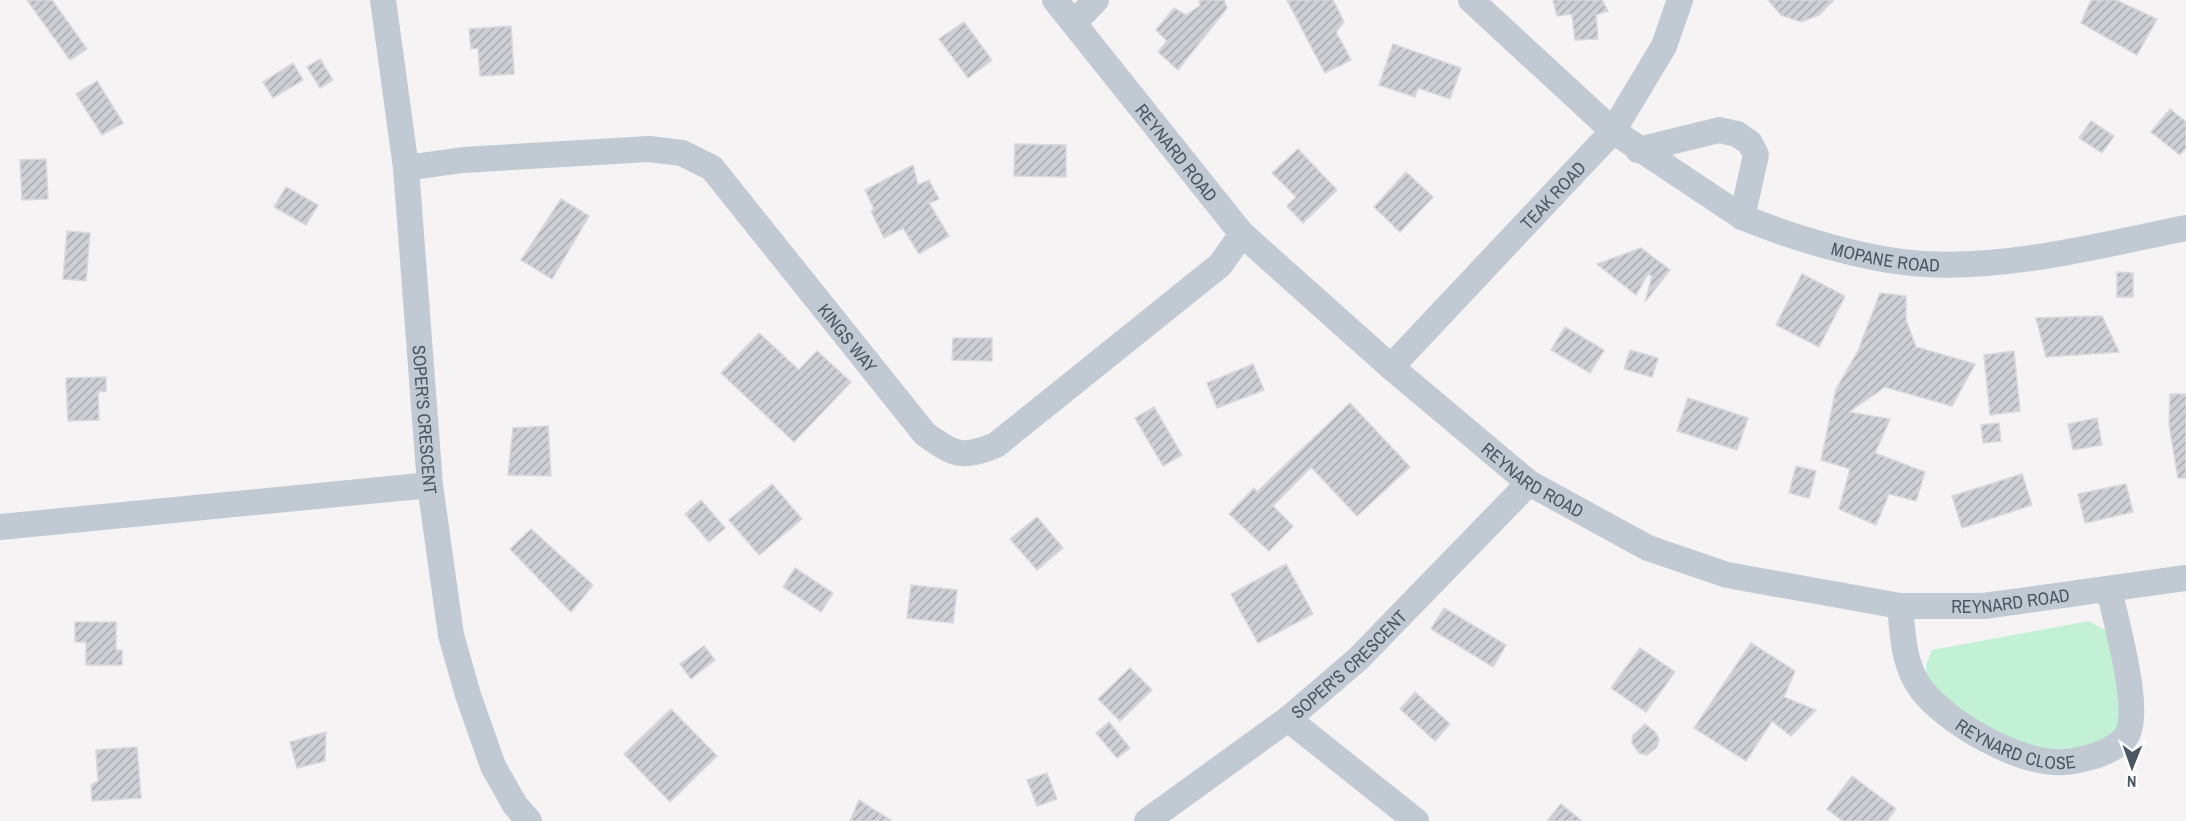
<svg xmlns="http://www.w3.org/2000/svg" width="2186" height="821" viewBox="0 0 2186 821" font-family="'Archivo Narrow',sans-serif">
	<defs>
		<pattern id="building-hatch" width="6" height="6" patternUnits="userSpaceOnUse" patternTransform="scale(1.5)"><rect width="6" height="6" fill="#cdcfd5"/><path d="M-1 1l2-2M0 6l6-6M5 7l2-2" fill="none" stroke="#a8abb0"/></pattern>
	</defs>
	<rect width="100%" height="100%" fill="#f5f3f3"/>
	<path fill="#c3f1d5" d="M2089,621L2105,630L2115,657L2124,712L2115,730L2096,746L2068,754L2004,740L1927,686L1926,665L1932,650Z"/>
	<g fill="url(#building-hatch)" stroke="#d7d9de" stroke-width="1.5">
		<path d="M27,0H52L87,49L70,60Z"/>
		<path d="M1199,0H1224L1227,8L1178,70L1158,52L1167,41L1156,30L1174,8L1186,15L1200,6Z"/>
		<path d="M1287,0H1333L1344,22L1336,32L1351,60L1325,73Z"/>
		<path d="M1553,0H1602L1608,11L1596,15L1598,39L1575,40L1572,14L1557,16Z"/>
		<path d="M1768,0H1834L1819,15L1801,22L1781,15Z"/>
		<path d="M2091,0H2116L2157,19L2137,55L2081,23Z"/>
		<path d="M964,22L992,60L968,78L939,39Z"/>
		<path d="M511,26L514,74L480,76L478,48L471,49L469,29Z"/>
		<path d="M1393,44L1461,68L1450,99L1418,88L1415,97L1379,85Z"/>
		<path d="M320,59L333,80L320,88L307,67Z"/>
		<path d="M293,63L303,80L273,98L263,82Z"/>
		<path d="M97,81L123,123L102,135L76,94Z"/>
		<path d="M2170,109L2186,122V148L2180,155L2151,132Z"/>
		<path d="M2091,121L2114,136L2102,153L2079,138Z"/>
		<path d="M1015,144L1066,145V177L1014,176Z"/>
		<path d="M1298,149L1337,190L1303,223L1287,206L1296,197L1272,173Z"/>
		<path d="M46,159L48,199L22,200L20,160Z"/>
		<path d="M913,165L918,185L929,180L939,199L929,203L949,236L919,254L903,228L884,238L871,211L874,209L865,190Z"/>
		<path d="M1406,172L1433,197L1400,232L1374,207Z"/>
		<path d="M286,187L318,205L306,225L274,207Z"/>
		<path d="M561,199L589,216L552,279L521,260Z"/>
		<path d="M67,231L90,233L86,281L63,279Z"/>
		<path d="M1641,248L1670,270L1645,302L1652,276L1648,274L1636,295L1597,264Z"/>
		<path d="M2117,272L2133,273V297H2117Z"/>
		<path d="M1802,274L1845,296L1819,347L1776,325Z"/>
		<path d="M1880,293L1906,296V320L1916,347L1975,364L1952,406L1885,387L1849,412L1890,419L1875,453L1925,472L1916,501L1889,494L1876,525L1839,509L1850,469L1821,460L1836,389L1858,351Z"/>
		<path d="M2102,316L2119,352L2046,357L2036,318Z"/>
		<path d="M1565,327L1604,350L1590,373L1551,350Z"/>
		<path d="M759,333L799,370L817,351L851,382L794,442L721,373Z"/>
		<path d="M953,338H992V361L952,360Z"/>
		<path d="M1630,350L1658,358L1652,377L1624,369Z"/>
		<path d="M2014,351L2020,411L1990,415L1984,355Z"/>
		<path d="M1253,364L1264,390L1217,408L1207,383Z"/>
		<path d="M106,377V391L98,392L99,420L68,421L66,378Z"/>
		<path d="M2170,394H2186V478H2178L2169,424Z"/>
		<path d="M1688,398L1748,418L1737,450L1677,431Z"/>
		<path d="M1350,403L1410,467L1357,516L1311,467L1273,506L1293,526L1269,551L1229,514L1254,488L1257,492Z"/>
		<path d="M1154,407L1182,455L1163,466L1135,418Z"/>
		<path d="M2097,418L2102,445L2073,450L2068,424Z"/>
		<path d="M1999,423L2001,441L1983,443L1981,425Z"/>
		<path d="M548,426L551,476L508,475L513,428Z"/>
		<path d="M1796,466L1816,471L1809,498L1789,493Z"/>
		<path d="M2022,474L2032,505L1962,528L1952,496Z"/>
		<path d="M772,484L802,519L759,555L729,520Z"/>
		<path d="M2126,484L2133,512L2085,523L2078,494Z"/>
		<path d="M701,500L725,528L709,542L685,514Z"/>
		<path d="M1037,517L1063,548L1037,570L1010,539Z"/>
		<path d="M531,529L593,585L571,612L510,549Z"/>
		<path d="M1286,564L1313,614L1258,643L1231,594Z"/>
		<path d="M795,568L833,593L821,612L783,587Z"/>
		<path d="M911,585L957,590L953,623L907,618Z"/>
		<path d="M1444,608L1506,645L1493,667L1431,629Z"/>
		<path d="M75,622H116V650H122V665H86V642H75Z"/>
		<path d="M1751,643L1795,671L1784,697L1816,710L1791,736L1772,721L1746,761L1694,728Z"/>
		<path d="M704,646L715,660L691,679L680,664Z"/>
		<path d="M1640,648L1675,672L1646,712L1611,688Z"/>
		<path d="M1130,668L1152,690L1120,721L1098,699Z"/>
		<path d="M1415,692L1450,724L1435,741L1400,709Z"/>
		<path d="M671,709L717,756L670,802L624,754Z"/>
		<path d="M1109,722L1130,748L1117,758L1096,733Z"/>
		<path d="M1645,724L1655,732L1659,739L1657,747L1647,755L1639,753L1632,743L1633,735Z"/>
		<path d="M326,732L325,761L297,768L290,742Z"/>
		<path d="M137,747L141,798L92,801L91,785L98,781L96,750Z"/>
		<path d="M1047,773L1057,799L1037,806L1027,780Z"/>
		<path d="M1852,776L1896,809L1887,821H1843L1827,809Z"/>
		<path d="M859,800L892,821H850Z"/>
		<path d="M1561,804L1582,821H1547Z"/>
	</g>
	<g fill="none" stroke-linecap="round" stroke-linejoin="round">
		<g stroke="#c1cad2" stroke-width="26">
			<path id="s1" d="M383,0L406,168L430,485L451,635L468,695L493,766L515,805L529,821"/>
			<path id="s2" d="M1055,0L1242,234L1391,367L1529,483L1648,548L1727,575L1900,606H1984L2186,578"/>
			<path id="s3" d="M1471,0L1613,131L1742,217C1793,238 1869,261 1924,264C2009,269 2102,245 2186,228"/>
			<path d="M1074,23L1096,0"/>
			<path d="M1638,150L1719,130L1737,134L1750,143L1756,155L1742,217"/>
			<path id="s4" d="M406,168L463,160L649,149L682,153L712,168L925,434C954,455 962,459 996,445L1220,265L1242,234"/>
			<path id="s5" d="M1391,367L1613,131L1664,46L1680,0"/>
			<path d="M0,527L430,485"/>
			<path id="s6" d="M1900,606C1903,636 1903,664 1921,689C1947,723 2020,765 2064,762C2074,762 2085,758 2095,756C2106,752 2123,744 2128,733C2140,705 2116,622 2109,589"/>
			<path d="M1288,719L1416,821"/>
			<path id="s7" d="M1147,821L1288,719L1358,659L1529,483"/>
		</g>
	</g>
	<g text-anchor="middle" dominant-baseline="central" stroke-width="5" stroke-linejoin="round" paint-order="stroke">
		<g font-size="18" fill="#4a5661" stroke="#fff">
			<text stroke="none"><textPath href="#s2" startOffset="195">REYNARD ROAD</textPath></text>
			<text stroke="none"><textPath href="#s5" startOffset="236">TEAK ROAD</textPath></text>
			<text stroke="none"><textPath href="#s3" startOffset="498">MOPANE ROAD</textPath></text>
			<text stroke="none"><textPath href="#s4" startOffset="528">KINGS WAY</textPath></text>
			<text stroke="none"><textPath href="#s1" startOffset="422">SOPER'S CRESCENT</textPath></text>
			<text stroke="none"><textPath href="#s2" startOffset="681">REYNARD ROAD</textPath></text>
			<text stroke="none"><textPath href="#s2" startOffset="1185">REYNARD ROAD</textPath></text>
			<text stroke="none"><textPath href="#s7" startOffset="256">SOPER'S CRESCENT</textPath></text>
			<text stroke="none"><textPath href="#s6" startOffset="200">REYNARD CLOSE</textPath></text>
		</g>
	</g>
	<g transform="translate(2132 767) rotate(181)" stroke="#ffffff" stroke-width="4.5" paint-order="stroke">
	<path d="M0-4.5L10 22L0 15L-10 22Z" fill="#4a5661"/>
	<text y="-9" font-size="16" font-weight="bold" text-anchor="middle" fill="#4a5661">N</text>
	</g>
</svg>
